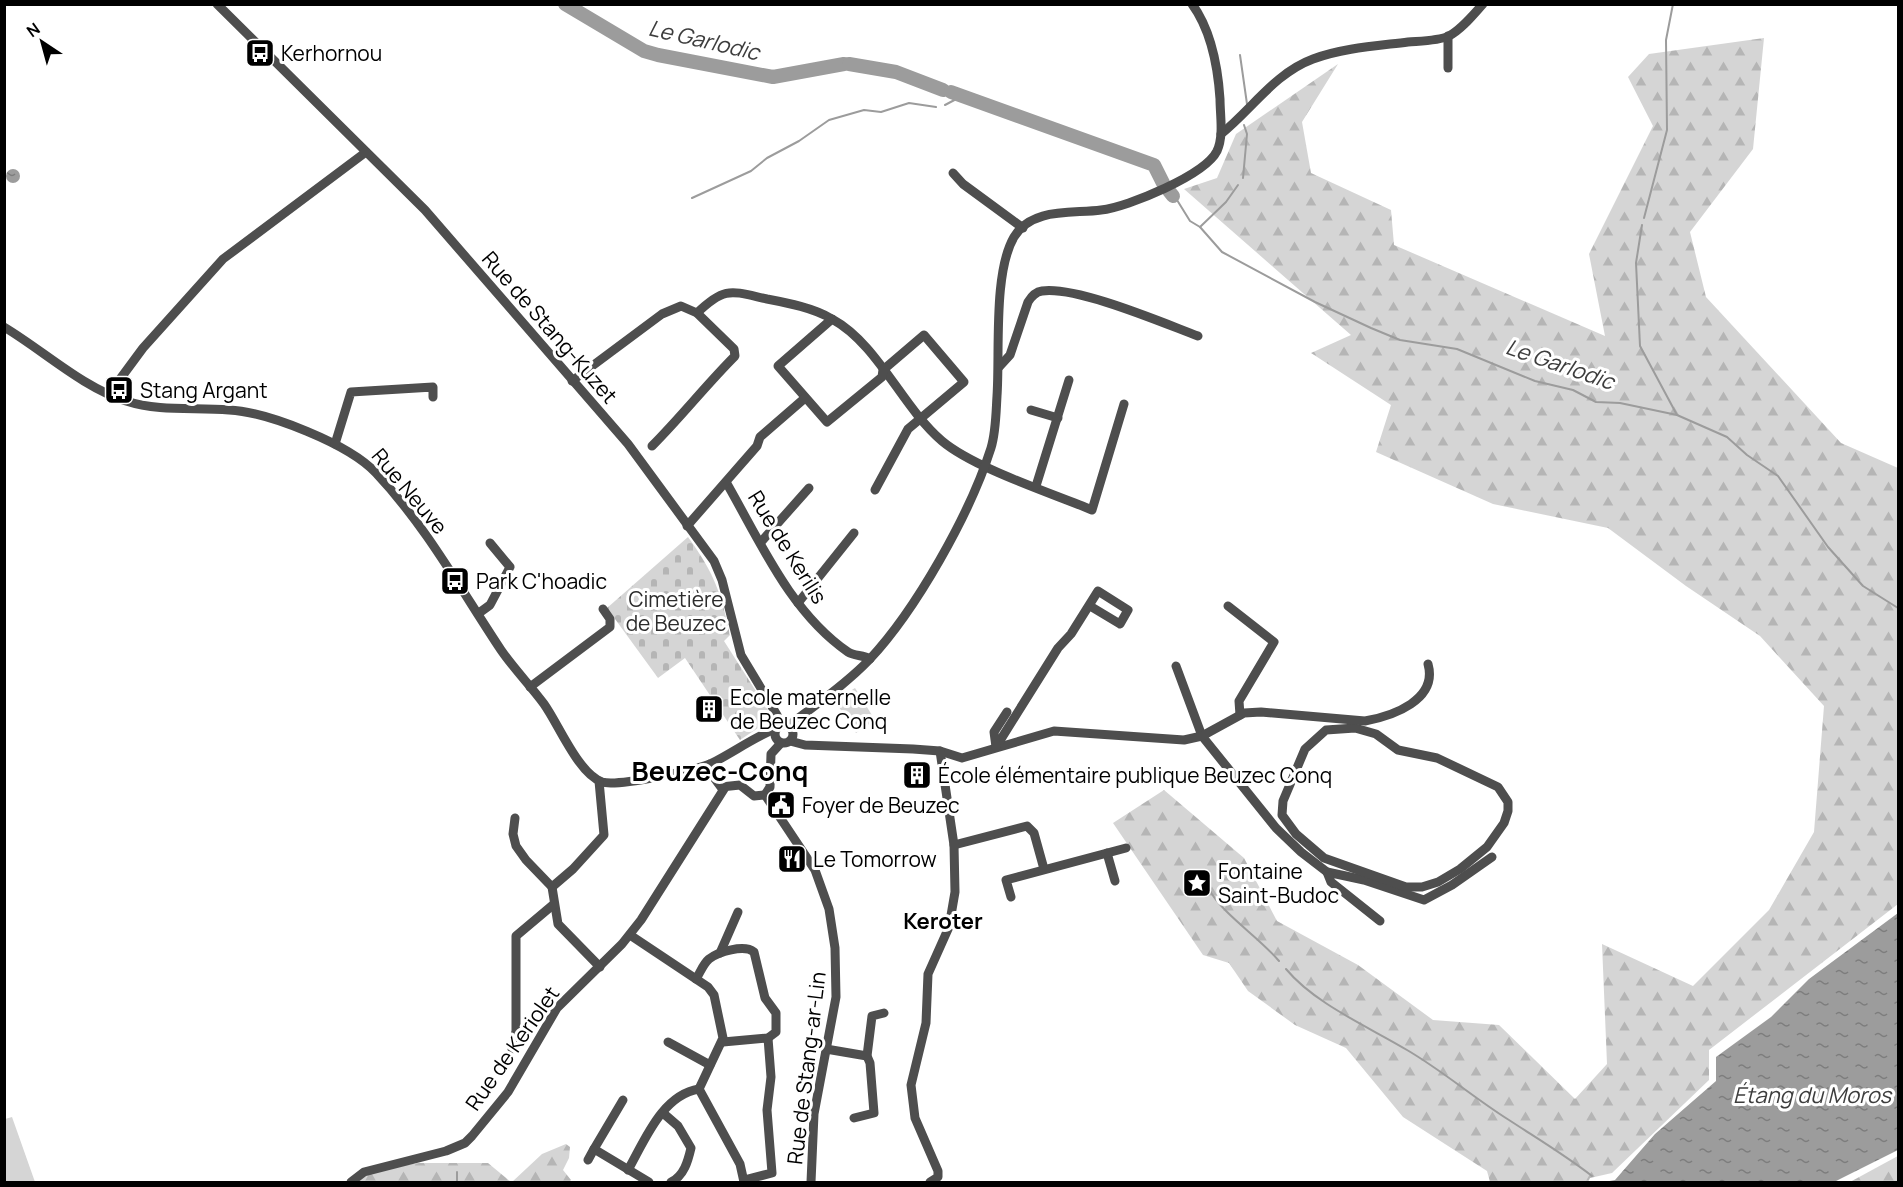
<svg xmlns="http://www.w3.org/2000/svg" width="1903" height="1187" viewBox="0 0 1903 1187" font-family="Manrope,sans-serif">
	<defs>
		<pattern id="forest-firs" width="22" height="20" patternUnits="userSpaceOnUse" patternTransform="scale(1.5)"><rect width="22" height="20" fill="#d5d5d5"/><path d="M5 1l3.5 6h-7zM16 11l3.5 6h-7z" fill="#b5b5b5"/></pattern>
		<pattern id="cemetery-stones" width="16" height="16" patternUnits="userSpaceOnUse" patternTransform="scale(1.5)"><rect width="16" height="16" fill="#d5d5d5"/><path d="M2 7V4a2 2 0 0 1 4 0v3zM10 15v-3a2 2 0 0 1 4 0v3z" fill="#b5b5b5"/></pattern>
		<pattern id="water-ripples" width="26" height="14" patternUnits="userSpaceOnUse" patternTransform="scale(1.5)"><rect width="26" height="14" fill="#9c9c9c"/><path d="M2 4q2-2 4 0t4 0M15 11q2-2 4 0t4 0" fill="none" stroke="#7d7d7d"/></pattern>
	</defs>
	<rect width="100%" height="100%" fill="#fff"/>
	<g fill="url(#forest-firs)">
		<path d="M1764,38L1753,149L1690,232L1706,297L1841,443L1898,468V904L1709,1050V1080L1612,1173L1590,1178L1588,1182H1490L1487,1171L1403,1117L1346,1048L1295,1025L1248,991L1229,963L1203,955L1113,823L1164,790L1244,858L1277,921L1358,965L1433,1020L1499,1025L1575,1099L1607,1064L1602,944L1693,986L1769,910L1814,832L1824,706L1760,636L1686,586L1608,528L1493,504L1376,452L1391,405L1311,353L1351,335L1184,189L1217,178L1236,134L1338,64L1302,122L1311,173L1391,210L1394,245L1605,336L1589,254L1653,126L1628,77L1649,54Z"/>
		<path d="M566,1144L570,1147L569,1158L563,1170L571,1180L569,1182H512L542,1154Z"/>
		<path d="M1898,1156V1182H1850L1896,1157Z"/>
		<path d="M419,1163H488L511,1182H344L393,1167Z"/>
	</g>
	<path fill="url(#cemetery-stones)" d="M688,537C714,573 721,592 730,635L724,641L773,718L740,740L685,658L658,678L607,608Z"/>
	<g fill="#d5d5d5">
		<path d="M855,688L875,720L856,733L835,701Z"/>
		<path d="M12,1117L35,1182H5V1119Z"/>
	</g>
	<g fill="url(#water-ripples)">
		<circle cx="13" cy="176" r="7"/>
		<path d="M1898,913V1150L1834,1182H1604L1615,1180L1655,1134L1716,1081V1057L1771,1017L1809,979Z"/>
	</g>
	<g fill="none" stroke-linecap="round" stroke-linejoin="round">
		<g stroke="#9c9c9c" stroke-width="2">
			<path d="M1240,55L1247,104"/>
			<path d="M945,105L962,96"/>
			<path d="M1243,178L1247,134L1244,125"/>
			<path d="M692,198L751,171L767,158L799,141L829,120L864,110L881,112L909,103L936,107"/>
			<path d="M1177,200L1190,221L1200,227L1222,252L1315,302L1371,328L1400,340L1457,349L1535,381L1573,390L1596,402L1620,403L1677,415L1727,437L1747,455L1778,476L1828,547L1863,586L1898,608"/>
			<path d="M1644,218L1667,130L1666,40L1673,4"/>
			<path d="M1642,225L1636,263L1640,346L1677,415"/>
			<path d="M1200,227L1226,202L1238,185"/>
			<path d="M1208,888C1224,916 1257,935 1279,961"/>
			<path d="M1286,969C1315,1004 1369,1027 1407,1050C1443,1071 1474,1098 1509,1120C1538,1139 1565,1155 1592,1176"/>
			<path d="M457,1172V1182"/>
		</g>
		<g stroke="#9c9c9c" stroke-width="14">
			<path d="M565,4L644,51L658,55L773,77L844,64"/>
			<path d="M849,64L896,72L943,90"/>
			<path d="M951,92L1154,165L1163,183"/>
			<path d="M1169,191L1173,196"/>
		</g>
		<g stroke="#4e4e4e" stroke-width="9">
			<path d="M217,4L425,210L628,444L714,561L722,580L741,655L777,715L780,726"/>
			<path d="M1448,68V36"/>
			<path d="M1221,134C1252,109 1275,73 1313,59C1343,48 1376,46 1408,42C1420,41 1438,41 1449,36C1462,29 1473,15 1483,4"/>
			<path d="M953,173L963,184L1023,228"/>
			<path d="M697,313C725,286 731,291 767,299C788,303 814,308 832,319C878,344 902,407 942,441C974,468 1051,493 1092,510L1124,404"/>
			<path d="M832,319L778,366L827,422L882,377L883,370L924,335L964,382L908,429L875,490"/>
			<path d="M4,327C44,351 82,387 126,401C160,412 194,407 229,410C268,412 349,444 376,473C426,526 461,590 501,650C514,669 530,685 544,704C559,725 578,773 602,782C617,787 696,770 712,763C734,752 754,737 777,728"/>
			<path d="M999,367L1010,355L1028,302C1031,297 1035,292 1042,291C1077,286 1163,323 1198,336"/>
			<path d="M572,381L662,314L681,306L697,313L734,349L735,356C706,385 681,417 652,446"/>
			<path d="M109,394L143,348L223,259L366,152"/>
			<path d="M1031,410L1058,418"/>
			<path d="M335,444L351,392L433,387V397"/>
			<path d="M726,482C760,541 790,612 848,652C854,656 863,655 870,659"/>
			<path d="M1036,486L1069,380"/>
			<path d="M687,526L757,446L760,437L805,398"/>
			<path d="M761,542L809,488"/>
			<path d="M798,603L854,533"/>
			<path d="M1228,606L1274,642L1239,701L1240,715"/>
			<path d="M479,613L490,605L510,567L490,543"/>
			<path d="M1176,666L1202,736L1276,828L1301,852L1327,872L1364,880L1424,900L1452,885L1492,857"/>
			<path d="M530,687L610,627V619L603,609"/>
			<circle cx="784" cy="734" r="9"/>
			<path d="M788,726C815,705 845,685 869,660C916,610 970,514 991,448C996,432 996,412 997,396C1000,353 993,273 1014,237C1032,207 1073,214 1101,210C1128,207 1205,175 1217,151C1224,136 1220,115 1220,99C1218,69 1211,30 1192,4"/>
			<path d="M1355,728L1376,734L1398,750L1437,758L1498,787L1508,802V811L1504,823L1487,847L1460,869L1438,882L1422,887H1406L1324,858L1296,834L1282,815L1283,801L1305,749L1326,730Z"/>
			<path d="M790,741L805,745L913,749L940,751L962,758L1054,731L1184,740L1202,736L1244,713L1261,712L1365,721C1393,716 1438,700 1428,664"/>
			<path d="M996,747L1058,648L1071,634L1098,591L1128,610L1120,624L1090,606"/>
			<path d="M996,747L994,732L1007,712"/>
			<path d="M710,764V772L721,787L740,785L754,796L765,795"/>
			<path d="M765,795L815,870L829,909L835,948L836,997L814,1114L811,1182"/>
			<path d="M765,795L770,787L771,754L781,743"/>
			<path d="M515,818L513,834L516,846L526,860L552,887L558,924L600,967"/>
			<path d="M954,845L1027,826L1034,833L1044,869"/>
			<path d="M1107,853L1115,881"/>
			<path d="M1327,872L1331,882L1380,921"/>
			<path d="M552,887L573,869L604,835L599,781"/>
			<path d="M1011,897L1006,880L1126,848"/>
			<path d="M630,935L708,987L714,995L723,1038L699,1089"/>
			<path d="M720,953L738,912"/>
			<path d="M696,979C700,973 703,964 709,959C718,952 744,944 754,952L765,998L776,1013V1032L768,1038L723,1042"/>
			<path d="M668,1042L710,1065"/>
			<path d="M512,1049L516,1031V936L554,904"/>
			<path d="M826,1049L867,1056"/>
			<path d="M699,1089L740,1164L744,1182"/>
			<path d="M663,1113L678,1126L691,1148C688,1161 684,1176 671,1182"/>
			<path d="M854,1118L874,1113L870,1063L867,1056L872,1016L884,1013"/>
			<path d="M594,1149L623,1100"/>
			<path d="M588,1160L594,1149L649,1182"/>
			<path d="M628,1170C645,1140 662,1095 699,1089"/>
			<path d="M744,1180L772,1173L767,1110L771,1077L768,1038"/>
			<path d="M351,1182L364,1172L446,1151L465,1143L472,1136L508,1092L557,1008L622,944L641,920L724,789"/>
			<path d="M930,1182L938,1177V1171L915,1118L911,1085L926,1023L928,974L949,927L955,892L954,845L940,751"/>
		</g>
	</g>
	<defs>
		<g id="bus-square" transform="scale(1.5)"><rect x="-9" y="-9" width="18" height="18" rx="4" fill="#000" stroke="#fff"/><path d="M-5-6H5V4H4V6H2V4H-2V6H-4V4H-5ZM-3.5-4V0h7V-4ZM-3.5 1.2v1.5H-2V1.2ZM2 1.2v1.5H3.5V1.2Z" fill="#fff"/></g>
		<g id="building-square" transform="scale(1.5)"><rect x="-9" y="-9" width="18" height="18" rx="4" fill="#000" stroke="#fff"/><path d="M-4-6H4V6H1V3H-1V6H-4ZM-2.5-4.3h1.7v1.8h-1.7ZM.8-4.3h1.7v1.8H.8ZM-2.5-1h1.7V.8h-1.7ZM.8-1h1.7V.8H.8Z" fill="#fff"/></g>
		<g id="civic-square" transform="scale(1.5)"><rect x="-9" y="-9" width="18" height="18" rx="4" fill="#000" stroke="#fff"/><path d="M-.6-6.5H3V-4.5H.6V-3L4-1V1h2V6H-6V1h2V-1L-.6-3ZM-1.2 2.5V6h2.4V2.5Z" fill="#fff"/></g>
		<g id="restaurant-square" transform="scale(1.5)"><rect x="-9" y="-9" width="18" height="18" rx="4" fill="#000" stroke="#fff"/><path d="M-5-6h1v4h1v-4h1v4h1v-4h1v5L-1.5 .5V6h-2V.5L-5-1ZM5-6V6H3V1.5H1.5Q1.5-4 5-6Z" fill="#fff"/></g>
		<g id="sight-square" transform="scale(1.5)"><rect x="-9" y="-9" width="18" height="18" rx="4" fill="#000" stroke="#fff"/><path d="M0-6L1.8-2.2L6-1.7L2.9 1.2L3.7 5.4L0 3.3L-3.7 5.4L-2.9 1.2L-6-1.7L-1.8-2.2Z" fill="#fff"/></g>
	</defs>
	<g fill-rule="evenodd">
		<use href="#bus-square" x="260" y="53"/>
		<use href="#bus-square" x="119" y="390"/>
		<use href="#bus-square" x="455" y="581"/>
		<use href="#building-square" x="709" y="709"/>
		<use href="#building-square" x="917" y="775"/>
		<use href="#civic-square" x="781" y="805"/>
		<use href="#restaurant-square" x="792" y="859"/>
		<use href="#sight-square" x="1197" y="883"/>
	</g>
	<g text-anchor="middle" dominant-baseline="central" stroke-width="6" stroke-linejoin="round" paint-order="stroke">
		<g font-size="21" fill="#000" stroke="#fff" text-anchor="start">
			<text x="281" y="53">Kerhornou</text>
			<text x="140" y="390">Stang Argant</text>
			<text x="476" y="581">Park C'hoadic</text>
			<text x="730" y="697">Ecole maternelle<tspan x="730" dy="24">de Beuzec Conq</tspan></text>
			<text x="938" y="775">École élémentaire publique Beuzec Conq</text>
			<text x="802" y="805">Foyer de Beuzec</text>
			<text x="813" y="859">Le Tomorrow</text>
			<text x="1218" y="871">Fontaine<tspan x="1218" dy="24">Saint-Budoc</tspan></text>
		</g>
		<g font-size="21" fill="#000" stroke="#fff">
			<text transform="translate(550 327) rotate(49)">Rue de Stang-Kuzet</text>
			<text transform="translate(410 491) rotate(50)">Rue Neuve</text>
			<text transform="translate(788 547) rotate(58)">Rue de Kerilis</text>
			<text transform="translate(512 1048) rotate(-55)">Rue de Keriolet</text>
			<text transform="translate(806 1068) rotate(-83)">Rue de Stang-ar-Lin</text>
		</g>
		<g font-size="21" fill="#2c2c2c" stroke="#fff">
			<text x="676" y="599">Cimetière<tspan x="676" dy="24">de Beuzec</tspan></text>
		</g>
		<g font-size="22" font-style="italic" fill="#3d3d3d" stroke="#fff">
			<text transform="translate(704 40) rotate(13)">Le Garlodic</text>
			<text transform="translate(1560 364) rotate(19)">Le Garlodic</text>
			<text x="1812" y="1095">Étang du Moros</text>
		</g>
		<g font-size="22" font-weight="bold" fill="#000" stroke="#fff">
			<text x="943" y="921">Keroter</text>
		</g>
		<g font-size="27" font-weight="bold" fill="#000" stroke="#fff">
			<text x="720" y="770">Beuzec-Conq</text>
		</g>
	</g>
	<rect width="1903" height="1187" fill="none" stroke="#000000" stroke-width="12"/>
	<g transform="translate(42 42) rotate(324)" stroke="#ffffff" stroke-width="4.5" paint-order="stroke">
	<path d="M0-4.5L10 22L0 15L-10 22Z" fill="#000000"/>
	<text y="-9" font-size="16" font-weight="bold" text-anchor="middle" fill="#000000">N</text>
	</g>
</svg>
